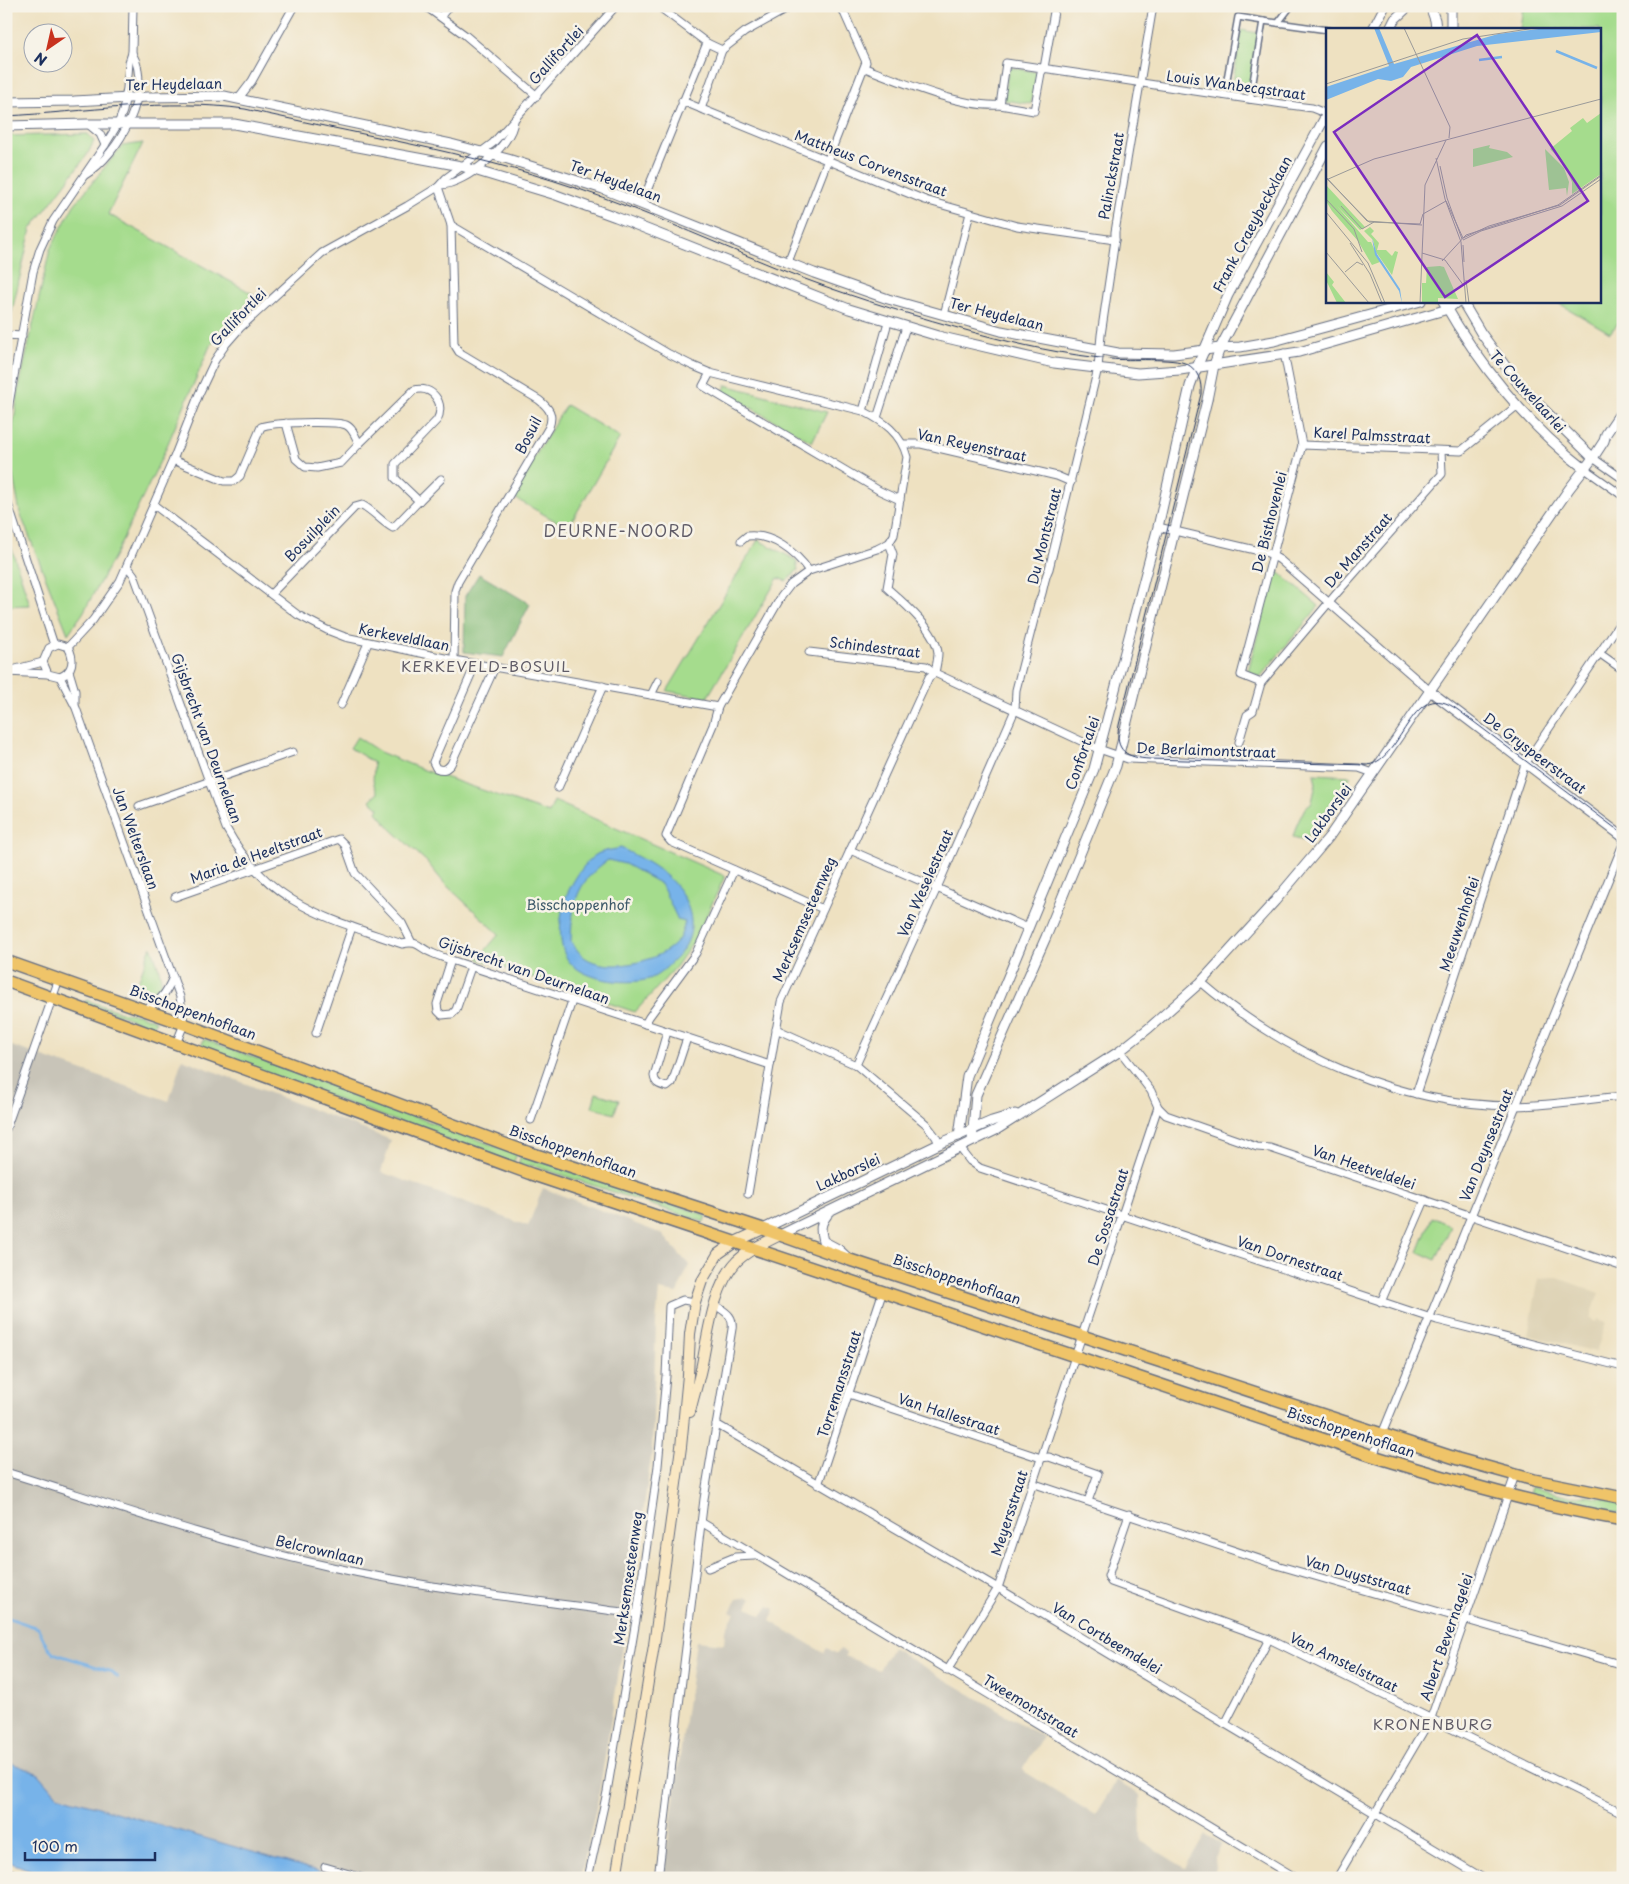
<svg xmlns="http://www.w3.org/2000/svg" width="1629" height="1884" viewBox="0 0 1629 1884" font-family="'Playpen Sans',sans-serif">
	<rect width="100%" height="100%" fill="#f7f3e8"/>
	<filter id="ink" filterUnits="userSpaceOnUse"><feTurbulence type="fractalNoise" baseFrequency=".02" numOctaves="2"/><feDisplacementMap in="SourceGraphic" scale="10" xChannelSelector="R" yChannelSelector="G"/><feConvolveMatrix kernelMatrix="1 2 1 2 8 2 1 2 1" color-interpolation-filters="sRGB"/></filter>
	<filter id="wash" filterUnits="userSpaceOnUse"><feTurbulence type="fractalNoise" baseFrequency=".0096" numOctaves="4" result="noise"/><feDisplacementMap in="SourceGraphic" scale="20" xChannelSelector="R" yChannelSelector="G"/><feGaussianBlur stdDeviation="1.12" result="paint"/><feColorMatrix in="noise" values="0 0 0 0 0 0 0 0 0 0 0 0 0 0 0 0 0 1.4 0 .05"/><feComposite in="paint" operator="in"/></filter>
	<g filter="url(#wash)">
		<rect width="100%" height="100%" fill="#eee1c1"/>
		<path fill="#ded3b6" d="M1555,1277L1599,1293L1590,1319L1596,1322L1598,1319L1606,1322L1596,1352L1528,1335L1539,1278Z"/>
		<g fill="#c8c4b8">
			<path d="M6,1044L169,1101L182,1059L391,1140L381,1172L528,1226L543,1188L662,1234L689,1265L677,1293L659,1290L656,1323L652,1451L627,1622L598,1799L580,1878H345L57,1795L39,1774L6,1761Z"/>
			<path d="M748,1597L751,1599L747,1607L762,1616L769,1606L775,1609L770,1621L824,1653L827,1648L837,1654L840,1649L846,1652L845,1656L879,1670L892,1648L1043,1737L1022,1770L1095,1815L1116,1781L1140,1795L1141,1841L1185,1868L1205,1834L1222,1844L1214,1859L1216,1878H663L696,1641L724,1644L725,1631L735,1613L730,1612L737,1599Z"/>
		</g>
		<g fill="#a5dc8d" stroke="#608676">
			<path d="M1523,6H1623V317L1610,333L1555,301H1600V29H1520Z"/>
			<path d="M1241,30L1258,33L1250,85L1233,82Z"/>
			<path d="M1009,67L1037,72L1031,104L1003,100Z"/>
			<path d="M88,134L94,141L87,155L31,229L6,337V136Z"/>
			<path d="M143,143L108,214L255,295L210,346L163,455L117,551L83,613L68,634L20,513L9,455L19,387L50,249L74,205L122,146Z"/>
			<path d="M726,385L827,412L812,442L723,392Z"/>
			<path d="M566,405L620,437L568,528L511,496Z"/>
			<path d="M6,531L30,605L6,606Z"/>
			<path d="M758,540L796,560L798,570L786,581L778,578L707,698L667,691Z"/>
			<path d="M1275,569L1319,606L1260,677L1248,671Z"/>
			<path d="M357,737L380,752L424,770L549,813L554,801L725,876L696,938L676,967L635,1012L478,959L499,934L444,883L427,862L391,829L377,812L379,808L370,800L378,793C369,778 376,776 373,762L350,748Z"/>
			<path d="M1314,774L1351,776L1305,840L1293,837L1297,824L1305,808L1312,802L1316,784Z"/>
			<path d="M151,946C158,967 177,1007 135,990Z"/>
			<path d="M86,1000L124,1013L138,1014L156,1021L153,1027L98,1007L84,1005Z"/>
			<path d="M204,1039L517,1154L513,1164L200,1049Z"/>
			<path d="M596,1093L619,1100L614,1114L592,1107Z"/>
			<path d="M521,1155L706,1215L704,1222L534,1166L518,1165Z"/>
			<path d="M1432,1217L1451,1226L1436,1260L1418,1252Z"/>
			<path d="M1531,1487L1574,1497L1585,1495L1623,1501V1514L1529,1494Z"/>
		</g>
		<path fill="#84bc78" stroke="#50766b" d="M479,574L530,604L503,657L464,652L465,596Z"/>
		<g fill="#77b3e9" stroke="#4971a4" fill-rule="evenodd">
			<path d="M621,848C650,863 682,879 690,914C694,933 687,948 673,961C666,968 658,976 649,979C625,986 579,980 566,957C557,941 560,910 567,894C573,881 586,859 599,853C606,850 614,850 621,848ZM608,860L625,864L661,884L678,920L685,922C683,928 682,935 678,940C662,962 607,974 584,957C579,953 575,947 571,942C572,905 575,883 608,860Z"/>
			<path d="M6,1761L39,1774L57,1795L342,1878H52L6,1861Z"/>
		</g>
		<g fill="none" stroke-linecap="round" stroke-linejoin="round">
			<path stroke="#77b3e9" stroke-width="2.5" d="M6,1617L38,1628L48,1648L53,1653L110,1671L118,1677"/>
		</g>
	</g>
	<g filter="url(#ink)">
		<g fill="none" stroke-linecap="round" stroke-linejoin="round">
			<g stroke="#656d81" stroke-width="8">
				<g id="pedestrian">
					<path d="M1278,23L1291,6"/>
					<path d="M1224,96L1238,17L1263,21"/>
					<path d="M1250,100L1263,21L1328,30"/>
				</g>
			</g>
			<g stroke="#656d81" stroke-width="9">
				<g id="minor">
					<path d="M425,6L465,35L537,96"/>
					<path d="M658,6L707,43L722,50L745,32L792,6"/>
					<path d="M1055,6L1044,68L1041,73L1034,111L1000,105L1006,63C1108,77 1209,94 1312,108L1327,114"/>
					<path d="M441,16L449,6"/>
					<path d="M865,68C901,82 962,108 1000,105"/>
					<path d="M239,98L252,81L294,6"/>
					<path d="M682,101L925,200L1017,226L1115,240"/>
					<path d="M701,109L722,50"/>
					<path d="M88,124L100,134L105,145"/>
					<path d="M85,175C119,155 154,91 132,53"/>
					<path d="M441,185C465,184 512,146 514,121"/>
					<path d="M438,187L451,225L669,354L691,365L710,373L863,411C883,421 901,433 907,457L894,535L889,543L893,554L887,588C904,603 936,630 938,653C938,659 936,667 935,673"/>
					<path d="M642,203L707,43"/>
					<path d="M451,225L454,344L459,352L539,400C549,408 554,414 549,427L458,582L455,591L454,660"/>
					<path d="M788,262L866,62L841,6"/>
					<path d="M944,315L970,213"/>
					<path d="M6,335L22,336"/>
					<path d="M710,373L703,386L880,491L900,500"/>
					<path d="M863,411L888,322"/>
					<path d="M877,418L906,327"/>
					<path d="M6,420L33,272L40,249L53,221L105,145L118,124L123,111L127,88L129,62L132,53L133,6"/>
					<path d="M904,444H921L1057,476L1071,482"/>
					<path d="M1302,445L1461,451L1518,405"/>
					<path d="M1593,458L1623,479"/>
					<path d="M173,460L224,481H234L240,476L261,427C271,422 336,421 346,425C353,428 356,438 359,444L341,463L317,468L305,467L296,459L286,423"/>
					<path d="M1585,469L1623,496"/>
					<path d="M6,498L54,645"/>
					<path d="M419,501L441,479"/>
					<path d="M154,505L298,615L327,630L345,637L454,660L718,707"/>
					<path d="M1158,527L1268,553L1280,560L1430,691"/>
					<path d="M741,541L747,536C771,533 796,552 809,571"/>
					<path d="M127,566L134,575L226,828C268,905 325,917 402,944C419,940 419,948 432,953C438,956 445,958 451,960L770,1065"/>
					<path d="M271,594L355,507L362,505C374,511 381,522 393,528L419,501L395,478V464L437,420C446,403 432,385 414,390L359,444"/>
					<path d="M58,644L68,647C75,659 73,672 60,677L48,674L43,662L49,648Z"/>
					<path d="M68,647L93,620L120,581L173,460L199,394L215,360L226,344L240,328L322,253L407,206L438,187L446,178L493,143L616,6"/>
					<path d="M809,652L926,666L935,673L1096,748L1128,759L1359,768L1373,773"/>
					<path d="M1599,653L1623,670"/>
					<path d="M476,663L433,762L436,768C443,771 446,770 451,764L495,667"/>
					<path d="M12,670L43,662"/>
					<path d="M69,671L75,691V705"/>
					<path d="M6,672L48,674"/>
					<path d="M60,677L76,708L180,997L184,1024L176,1044"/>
					<path d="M1261,683L1241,675L1302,445L1284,353"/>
					<path d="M651,695L658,681"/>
					<path d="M341,705L368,643"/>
					<path d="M1239,742L1247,715L1253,711L1261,683L1337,593L1442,474L1441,451"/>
					<path d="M558,788L603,686"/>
					<path d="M139,806L293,752"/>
					<path d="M850,850L1028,928"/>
					<path d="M175,897L339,839L345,845L355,873L402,923L411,941"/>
					<path d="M823,909L671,842L666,836L713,725L718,707L781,597L791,584L809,571L877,549L889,543"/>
					<path d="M451,960L437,1004L438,1011L442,1015L452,1014L456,1010L471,967"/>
					<path d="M1201,982C1287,1056 1399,1105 1513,1106C1549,1106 1587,1099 1623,1096"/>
					<path d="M143,1010C160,1003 167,992 173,977"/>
					<path d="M645,1024L649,1017L696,953L734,870"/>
					<path d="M776,1029L856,1065L926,1124L936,1137L939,1144"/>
					<path d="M667,1032L654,1076C655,1084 660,1085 667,1087L672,1083L687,1038"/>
					<path d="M316,1033L352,927"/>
					<path d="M1120,1051L1151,1091L1158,1107L1166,1115L1257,1147L1270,1148L1623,1267"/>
					<path d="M856,1065L937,888L1015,710L1016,690L1038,604C1044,593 1043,581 1049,569L1098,368L1101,335L1115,240V232L1153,6"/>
					<path d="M1416,1094L1525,764L1623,618"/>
					<path d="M531,1120L572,1001"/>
					<path d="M6,1129L59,979"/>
					<path d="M960,1148L970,1161L980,1168L1437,1320L1623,1367"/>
					<path d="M748,1194L781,1002L929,677L935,673"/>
					<path d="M6,1289V1333"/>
					<path d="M1381,1302L1425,1200"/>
					<path d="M849,1394L1041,1458L1049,1457L1098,1474L1088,1501"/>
					<path d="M716,1424L1003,1591L1483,1878"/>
					<path d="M1373,1456L1623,844"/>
					<path d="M6,1472C112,1505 218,1542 327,1566C429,1589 533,1600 637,1614"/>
					<path d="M1032,1483L1280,1566L1623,1665"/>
					<path d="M818,1485L883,1291"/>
					<path d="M1129,1514L1108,1576L1111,1582L1269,1639L1623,1813"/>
					<path d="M701,1522L1295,1878"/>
					<path d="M708,1568L735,1557L754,1556"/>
					<path d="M947,1671L998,1588L1158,1107"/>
					<path d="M1225,1724L1269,1639"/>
					<path d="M325,1867L363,1878"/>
					<path d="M588,1878L607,1792L637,1614L658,1466L666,1376L669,1306L683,1300L695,1302"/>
					<path d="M658,1878L704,1499L732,1329C734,1315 725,1312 715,1305"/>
					<path d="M1337,1878L1431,1718L1515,1475"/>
				</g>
			</g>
			<g stroke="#656d81" stroke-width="11">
				<g id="tertiary">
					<path d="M1430,6L1435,20L1436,29"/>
					<path d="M1451,6V29"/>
					<path d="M1373,29L1385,6"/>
					<path d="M1390,29L1395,19L1409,6"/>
					<path d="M6,102L74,101L148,97L224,96L451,144L508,159L603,189L814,273L888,299L1001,331L1118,353L1174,354L1220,348L1240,347L1274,341L1421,301"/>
					<path d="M6,126L88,124H234L461,166L556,195L616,217L849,309L938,336L1054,363L1138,373L1180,370L1299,352L1448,309L1458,301"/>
					<path d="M1443,301C1478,363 1528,426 1585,469"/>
					<path d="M1462,301L1481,333L1520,386L1593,458"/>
					<path d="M1430,691L1623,837"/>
					<path d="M959,1136L967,1076L1094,769L1158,527L1190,386L1197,367L1228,295L1328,112"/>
					<path d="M972,1141L976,1095L1046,937L1116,766L1207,400L1214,365L1220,348L1328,146"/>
					<path d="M827,1215C820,1224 820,1229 823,1241L838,1249L848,1258"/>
					<path d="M763,1229L939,1144L992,1121L1015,1114"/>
					<path d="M780,1235L996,1130L1120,1051L1149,1028L1201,982L1275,901L1329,837L1569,489L1593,458L1604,441L1606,434L1623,409"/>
					<path d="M6,1872L19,1878"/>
				</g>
			</g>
			<g stroke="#656d81" stroke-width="12">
				<g id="secondary">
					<path d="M690,1412C694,1394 700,1377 703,1359C709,1328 714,1286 737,1261C749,1249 765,1243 780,1235"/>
					<path d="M616,1878L654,1645L681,1447L688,1375L690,1334L695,1302L702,1281L718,1254L735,1242L763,1229"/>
				</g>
			</g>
			<g stroke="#656d81" stroke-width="14">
				<g id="primary">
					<path d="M6,961L184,1024L521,1150L763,1229L850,1260L1458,1459L1534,1480L1623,1498"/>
					<path d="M6,981L531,1174L1373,1456C1455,1481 1538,1505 1623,1520"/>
				</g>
			</g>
			<use href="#pedestrian" stroke="#fff" stroke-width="5"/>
			<use href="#minor" stroke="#fff" stroke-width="7"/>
			<use href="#tertiary" stroke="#fff" stroke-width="9"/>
			<use href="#secondary" stroke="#f9e7c3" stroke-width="10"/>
			<use href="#primary" stroke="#efc469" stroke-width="11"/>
			<path stroke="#1b2f5e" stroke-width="1" d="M6,116C85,112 166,98 245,109C355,134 466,151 573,187C652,213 727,249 805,279C861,300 918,317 976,333C1020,345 1065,355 1111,359C1128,361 1174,357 1187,364C1198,370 1202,382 1201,394L1119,725C1114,751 1127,758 1150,759L1368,765C1405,758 1411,675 1458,710L1623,834"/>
		</g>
	</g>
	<g text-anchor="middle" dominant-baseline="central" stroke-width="5" stroke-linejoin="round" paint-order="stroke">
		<g font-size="14" fill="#1b2f5e" stroke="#f7f3e8">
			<text transform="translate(556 55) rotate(-48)">Gallifortlei</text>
			<text transform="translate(174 84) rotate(-1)">Ter Heydelaan</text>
			<text transform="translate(1236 85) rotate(8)">Louis Wanbecqstraat</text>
			<text transform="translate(871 163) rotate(21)">Mattheus Corvensstraat</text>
			<text transform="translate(1111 176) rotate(-80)">Palinckstraat</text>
			<text transform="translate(616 181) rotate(20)">Ter Heydelaan</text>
			<text transform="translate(1252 224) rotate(-62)">Frank Craeybeckxlaan</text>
			<text transform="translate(997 314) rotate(14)">Ter Heydelaan</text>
			<text transform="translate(238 317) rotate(-46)">Gallifortlei</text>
			<text transform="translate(1528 391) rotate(48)">Te Couwelaarlei</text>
			<text transform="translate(528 435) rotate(-63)">Bosuil</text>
			<text transform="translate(1372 435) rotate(3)">Karel Palmsstraat</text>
			<text transform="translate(972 445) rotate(12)">Van Reyenstraat</text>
			<text transform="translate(1269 522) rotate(-76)">De Bisthovenlei</text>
			<text transform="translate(312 533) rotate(-46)">Bosuilplein</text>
			<text transform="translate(1044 536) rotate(-76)">Du Montstraat</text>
			<text transform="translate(1358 550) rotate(-49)">De Manstraat</text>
			<text transform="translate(404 637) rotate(11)">Kerkeveldlaan</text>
			<text transform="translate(875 647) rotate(7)">Schindestraat</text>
			<text transform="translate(207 738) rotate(70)">Gijsbrecht van Deurnelaan</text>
			<text transform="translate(1206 750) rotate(2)">De Berlaimontstraat</text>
			<text transform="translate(1082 753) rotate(-71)">Confortalei</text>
			<text transform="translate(1535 753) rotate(37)">De Gryspeerstraat</text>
			<text transform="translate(1328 813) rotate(-54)">Lakborslei</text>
			<text transform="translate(136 838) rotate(70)">Jan Welterslaan</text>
			<text transform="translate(256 855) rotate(-20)">Maria de Heeltstraat</text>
			<text transform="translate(925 883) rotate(-66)">Van Weselestraat</text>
			<text transform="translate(804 919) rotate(-66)">Merksemsesteenweg</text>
			<text transform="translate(1459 924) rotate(-72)">Meeuwenhoflei</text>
			<text transform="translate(524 970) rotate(19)">Gijsbrecht van Deurnelaan</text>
			<text transform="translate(193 1012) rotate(20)">Bisschoppenhoflaan</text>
			<text transform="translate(1486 1145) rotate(-68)">Van Deynsestraat</text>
			<text transform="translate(573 1151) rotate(19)">Bisschoppenhoflaan</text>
			<text transform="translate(1364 1167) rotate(19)">Van Heetveldelei</text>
			<text transform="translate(848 1172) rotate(-25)">Lakborslei</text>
			<text transform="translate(1108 1217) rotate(-72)">De Sossastraat</text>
			<text transform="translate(1290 1258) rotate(19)">Van Dornestraat</text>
			<text transform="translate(957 1279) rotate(18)">Bisschoppenhoflaan</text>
			<text transform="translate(839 1384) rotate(-72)">Torremansstraat</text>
			<text transform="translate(949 1414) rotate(18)">Van Hallestraat</text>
			<text transform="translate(1351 1432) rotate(18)">Bisschoppenhoflaan</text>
			<text transform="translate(1009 1513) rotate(-72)">Meyersstraat</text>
			<text transform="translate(320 1550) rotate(13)">Belcrownlaan</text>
			<text transform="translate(1358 1575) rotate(16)">Van Duyststraat</text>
			<text transform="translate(628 1578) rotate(-82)">Merksemsesteenweg</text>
			<text transform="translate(1446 1637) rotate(-71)">Albert Bevernagelei</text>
			<text transform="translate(1107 1638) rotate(31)">Van Cortbeemdelei</text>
			<text transform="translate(1344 1662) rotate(26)">Van Amstelstraat</text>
			<text transform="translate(1031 1706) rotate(31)">Tweemontstraat</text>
		</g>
		<g font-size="14" fill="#3e5a6a" stroke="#f7f3e8">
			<text x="578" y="904">Bisschoppenhof</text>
		</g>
		<g font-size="15" letter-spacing="1" fill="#615d68" stroke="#f7f3e8">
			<text x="486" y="665">KERKEVELD-BOSUIL</text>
			<text x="1433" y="1723">KRONENBURG</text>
		</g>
		<g font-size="16" letter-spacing="1" fill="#615d68" stroke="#f7f3e8">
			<text x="619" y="530">DEURNE-NOORD</text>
		</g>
	</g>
	<g transform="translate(1326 28)">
		<rect width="275" height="275" fill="#eee1c1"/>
		<path d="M275,85V146L246,166V154L237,134L224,121L246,103L244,100L257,90L261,95ZM164,117L163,120L181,124L187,129L147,139V121ZM219,121L238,140L243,154L241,168L240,160L223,162ZM0,157L39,199L43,197L34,202L11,178L42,214H45L54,234L46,237L32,213L6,183L0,173ZM44,199L48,203L45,206L53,215L51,222H60L66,228L69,223L72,224L66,247L50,224L47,212L38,203ZM114,238L118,239L132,271L112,270V275H96V255H100L101,239ZM0,244L8,254L6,257L20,275H11L0,252Z" fill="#a5dc8d"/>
		<path d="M48,0H53L68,36L172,6L221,0H275V4L151,18L85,39L77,49L65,53L52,51L0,72V59L63,38ZM46,210L51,226L74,261L76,275L73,263L49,227Z" fill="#77b3e9"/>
		<path fill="none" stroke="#77b3e9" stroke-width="2.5" d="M230,23L271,40M153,32L176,29"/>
		<path fill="none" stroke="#9a9a99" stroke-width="1" d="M78,0L124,99L123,110M0,56L137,11L209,0M110,130L119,171L135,214L140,275M114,138L121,170L136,211M0,149L41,193L96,197M0,150L43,194L94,196L97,186L120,173L137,210L163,198L234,177L275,148M0,152L48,131L275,71M0,171L28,201L36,224M15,178L36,201L48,194M0,184L42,235L59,275M137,212L155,203L236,178L275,151M24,215L44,246L56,275M137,217L138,234M0,224L43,275M96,225L119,232L138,258M116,233L140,207L232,177L275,147M19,244L31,234L37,237M140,252L143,275M94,275L99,157L120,112"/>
		<path fill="#7b2cbf" fill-opacity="0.15" stroke="#7b2cbf" stroke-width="2.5" d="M151,7L262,173L119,269L8,104Z"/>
		<rect width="275" height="275" fill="none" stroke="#1b2f5e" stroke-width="2.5"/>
	</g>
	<rect width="1629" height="1884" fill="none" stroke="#f7f3e8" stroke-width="25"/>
	<g transform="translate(48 48) rotate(214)"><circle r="24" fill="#f7f3e8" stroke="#9fa5b1"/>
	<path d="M0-4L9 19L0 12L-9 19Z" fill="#c8321e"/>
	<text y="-8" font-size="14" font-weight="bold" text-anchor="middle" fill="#1b2f5e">N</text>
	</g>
	<path d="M25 1852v8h130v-8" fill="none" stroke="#1b2f5e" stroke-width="2.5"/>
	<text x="32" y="1852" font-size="15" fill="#1b2f5e" stroke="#f7f3e8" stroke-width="4" paint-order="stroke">100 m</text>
</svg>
